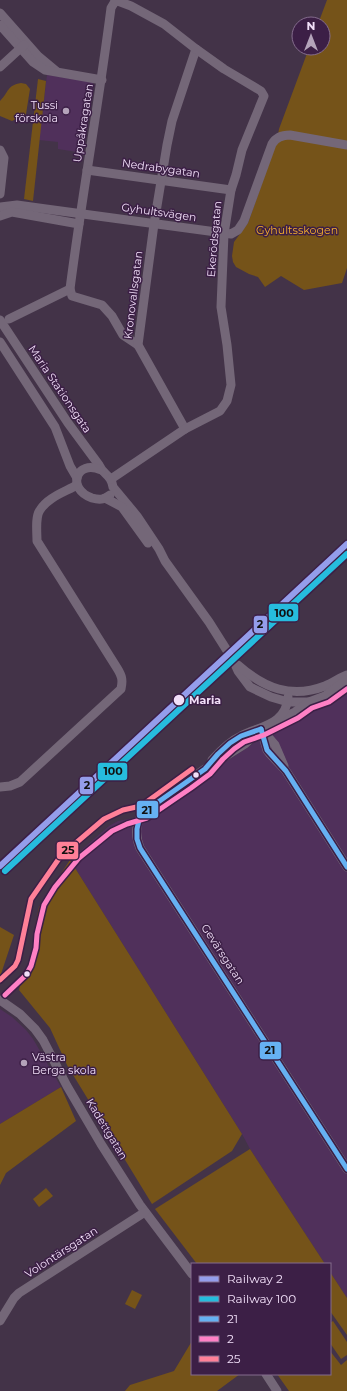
<svg xmlns="http://www.w3.org/2000/svg" width="347" height="1391" viewBox="0 0 347 1391" font-family="Montserrat,sans-serif">
	<rect width="100%" height="100%" fill="#433348"/>
	<g fill="#50305b">
		<path d="M47,75L93,82L83,153L58,149V142L39,140Z"/>
		<path d="M347,681V1298L330,1272V1264H325L250,1149L242,1134L70,860L109,826L118,821L139,817L247,748L290,717Z"/>
		<path d="M0,1009L12,1017L26,1030L33,1039L61,1087L0,1124Z"/>
	</g>
	<g fill="#755319">
		<path d="M327,0H347V268L342,283L304,290L281,276L265,287L258,277L249,274L236,267L233,262L232,256L234,242L248,223L277,141L279,129L309,48H323V24H318Z"/>
		<path d="M38,79L46,81L33,201L24,199Z"/>
		<path d="M21,83L26,84L30,89L26,114L12,121L0,116V101C9,92 7,85 21,83Z"/>
		<path d="M70,860L242,1134L232,1151L152,1204L67,1065L50,1028L19,990L20,986L18,987L28,975L34,956V932L39,907Z"/>
		<path d="M0,927L14,935L0,977Z"/>
		<path d="M61,1087L76,1121L6,1173L0,1185V1124Z"/>
		<path d="M250,1149L325,1264H197L155,1209Z"/>
		<path d="M46,1188L53,1196L39,1207L33,1199Z"/>
		<path d="M330,1272L347,1298V1335L330,1311Z"/>
		<path d="M132,1290L142,1295L135,1309L125,1304Z"/>
		<path d="M333,1321L347,1342V1355L341,1359L330,1343V1323Z"/>
		<path d="M192,1341V1374H240L217,1391H125L130,1385L174,1371Z"/>
		<path d="M330,1351L341,1365L347,1360V1391H289L277,1374H330Z"/>
	</g>
	<g fill="none" stroke-linecap="round" stroke-linejoin="round">
		<g stroke="#746778" stroke-width="9">
			<path d="M117,1L114,3L111,8C99,102 82,195 70,289L72,296L102,305L112,316L123,335L138,345"/>
			<path d="M0,13L38,56L56,71"/>
			<path d="M0,25L33,62L45,70L102,80"/>
			<path d="M0,67L24,45"/>
			<path d="M0,150L4,158L0,194"/>
			<path d="M87,170L231,190"/>
			<path d="M0,207L17,205L46,209L231,234L238,230L244,221L272,144C276,137 282,135 290,135L347,145"/>
			<path d="M0,216L12,212L79,224"/>
			<path d="M9,319L70,289"/>
			<path d="M0,320L68,423L99,465C103,475 111,474 113,487L137,516L159,549L165,561L209,622L233,660L238,671L250,687L271,697L288,702H309"/>
			<path d="M0,342L55,427L70,466L77,478"/>
			<path d="M185,429L138,345L154,224L167,145L172,121L196,49"/>
			<path d="M101,470C76,459 66,489 92,498C99,500 104,500 110,495"/>
			<path d="M111,479L185,429L220,411L227,401L231,385L227,345L221,307L224,234L231,190L236,175L242,150L264,96L261,91L224,69L196,49L164,24L131,6L115,0"/>
			<path d="M105,498L122,507L148,543"/>
			<path d="M238,665C264,688 291,699 325,686C333,683 339,678 347,675"/>
			<path d="M278,720L295,712L309,702L325,696L346,680"/>
			<path d="M261,729L245,744L205,769L144,812C135,822 135,836 140,848L347,1169"/>
			<path d="M261,729L267,750L270,754L286,771L347,867"/>
			<path d="M263,731L275,745L284,766"/>
			<path d="M212,760C220,751 230,741 241,736C260,726 286,725 288,697"/>
			<path d="M0,787L10,786L20,782L121,689C123,680 122,676 117,668L37,541C37,532 35,517 40,510C48,497 65,492 77,485"/>
			<path d="M0,1000L20,1014L35,1029L43,1040L67,1086L101,1144L140,1205L192,1274"/>
			<path d="M0,1321L14,1298L19,1293L145,1212"/>
			<path d="M266,1374L277,1391"/>
		</g>
		<g stroke="#3c1f46" stroke-width="8">
			<g id="bus-1">
				<path d="M261,729L241,736L230,743L218,754L205,769L144,812L139,820L137,829V839L140,848L347,1169"/>
				<path d="M261,729L267,750L286,771L347,867"/>
			</g>
		</g>
		<g stroke="#3c1f46" stroke-width="8">
			<path id="bus-2" d="M5,995L26,975L31,966L36,948L37,934L44,905L55,887L79,858L112,831L127,824L147,818L191,788L210,774L223,759L234,749L244,742L264,735L298,718L312,708L329,702L347,689"/>
		</g>
		<g stroke="#3c1f46" stroke-width="8">
			<path id="bus-3" d="M0,980L15,966L18,960L31,899L58,860L70,848L104,819L123,810L141,806L192,769"/>
		</g>
		<use href="#bus-1" stroke="#66b1f2" stroke-width="5"/>
		<use href="#bus-2" stroke="#ff80c5" stroke-width="5"/>
		<use href="#bus-3" stroke="#ff8098" stroke-width="5"/>
		<g stroke="#3c1f46" stroke-width="9">
			<path id="rail-1" d="M0,866L347,544"/>
		</g>
		<g stroke="#3c1f46" stroke-width="9">
			<path id="rail-2" d="M5,871L347,554"/>
		</g>
		<use href="#rail-1" stroke="#949deb" stroke-width="6"/>
		<use href="#rail-2" stroke="#26bcdd" stroke-width="6"/>
	</g>
	<g fill="#b4a3ba" stroke="#3c1f46" stroke-width="1.5">
		<circle cx="66" cy="111" r="4"/>
		<circle cx="24" cy="1063" r="4"/>
	</g>
	<g fill="#f1dff8" stroke="#3c1f46" stroke-width="1.5">
		<circle cx="179" cy="700" r="6"/>
		<circle cx="196" cy="775" r="3.5"/>
		<circle cx="27" cy="974" r="3.5"/>
	</g>
	<g text-anchor="middle" dominant-baseline="central" stroke-width="3" stroke-linejoin="round" paint-order="stroke">
		<g font-size="11" fill="#f1dff8" stroke="#3c1f46" text-anchor="end">
			<text x="58" y="105">Tussi<tspan x="58" dy="13">förskola</tspan></text>
			<text x="32" y="1057" text-anchor="start">Västra<tspan x="32" dy="13">Berga skola</tspan></text>
		</g>
		<g font-size="11" fill="#f1dff8" stroke="#3c1f46">
			<text transform="translate(83 123) rotate(-81)">Uppåkragatan</text>
			<text transform="translate(161 168) rotate(8)">Nedrabygatan</text>
			<text transform="translate(159 212) rotate(8)">Gyhultsvägen</text>
			<text transform="translate(214 239) rotate(-85)">Ekerödsgatan</text>
			<text transform="translate(133 295) rotate(-83)">Kronovallsgatan</text>
			<text transform="translate(60 389) rotate(56)">Maria Stationsgata</text>
			<text transform="translate(223 954) rotate(57)">Gevärsgatan</text>
			<text transform="translate(107 1129) rotate(59)">Kadettgatan</text>
			<text transform="translate(61 1252) rotate(-33)">Volontärsgatan</text>
		</g>
		<g font-size="11" fill="#f7b02b" stroke="#3c1f46">
			<text x="297" y="230">Gyhultsskogen</text>
		</g>
		<g font-size="11" font-weight="bold" fill="#f1dff8" stroke="#3c1f46" text-anchor="start">
			<text x="189" y="700">Maria</text>
		</g>
	</g>
	<g stroke="#3c1f46" stroke-width="1.5">
		<rect x="268" y="603" width="31" height="19" rx="4" fill="#26bcdd"/>
		<rect x="253" y="615" width="15" height="19" rx="4" fill="#949deb"/>
		<rect x="97" y="762" width="31" height="19" rx="4" fill="#26bcdd"/>
		<rect x="79" y="776" width="15" height="19" rx="4" fill="#949deb"/>
		<rect x="136" y="800" width="23" height="19" rx="4" fill="#66b1f2"/>
		<rect x="56" y="841" width="23" height="19" rx="4" fill="#ff8098"/>
		<rect x="259" y="1041" width="23" height="19" rx="4" fill="#66b1f2"/>
	</g>
	<g font-size="11" text-anchor="middle" font-weight="bold" fill="#111">
		<text x="284" y="617">100</text>
		<text x="260" y="628">2</text>
		<text x="113" y="775">100</text>
		<text x="87" y="789">2</text>
		<text x="147" y="814">21</text>
		<text x="68" y="854">25</text>
		<text x="270" y="1054">21</text>
	</g>
	<rect x="191" y="1263" width="140" height="112" fill="#3c1f46" stroke="#846c8d"/>
	<rect x="199" y="1276" width="20" height="6" fill="#949deb" stroke="#846c8d"/>
	<text x="227" y="1283" font-size="12" fill="#f1dff8">Railway 2</text>
	<rect x="199" y="1296" width="20" height="6" fill="#26bcdd" stroke="#846c8d"/>
	<text x="227" y="1303" font-size="12" fill="#f1dff8">Railway 100</text>
	<rect x="199" y="1316" width="20" height="6" fill="#66b1f2" stroke="#846c8d"/>
	<text x="227" y="1323" font-size="12" fill="#f1dff8">21</text>
	<rect x="199" y="1336" width="20" height="6" fill="#ff80c5" stroke="#846c8d"/>
	<text x="227" y="1343" font-size="12" fill="#f1dff8">2</text>
	<rect x="199" y="1356" width="20" height="6" fill="#ff8098" stroke="#846c8d"/>
	<text x="227" y="1363" font-size="12" fill="#f1dff8">25</text>
	<g transform="translate(311 36)"><circle r="19" fill="#3c1f46" stroke="#846c8d"/>
	<path d="M0-3L7 15L0 10L-7 15Z" fill="#b4a3ba"/>
	<text y="-6" font-size="11" font-weight="bold" text-anchor="middle" fill="#f1dff8">N</text>
	</g>
</svg>
